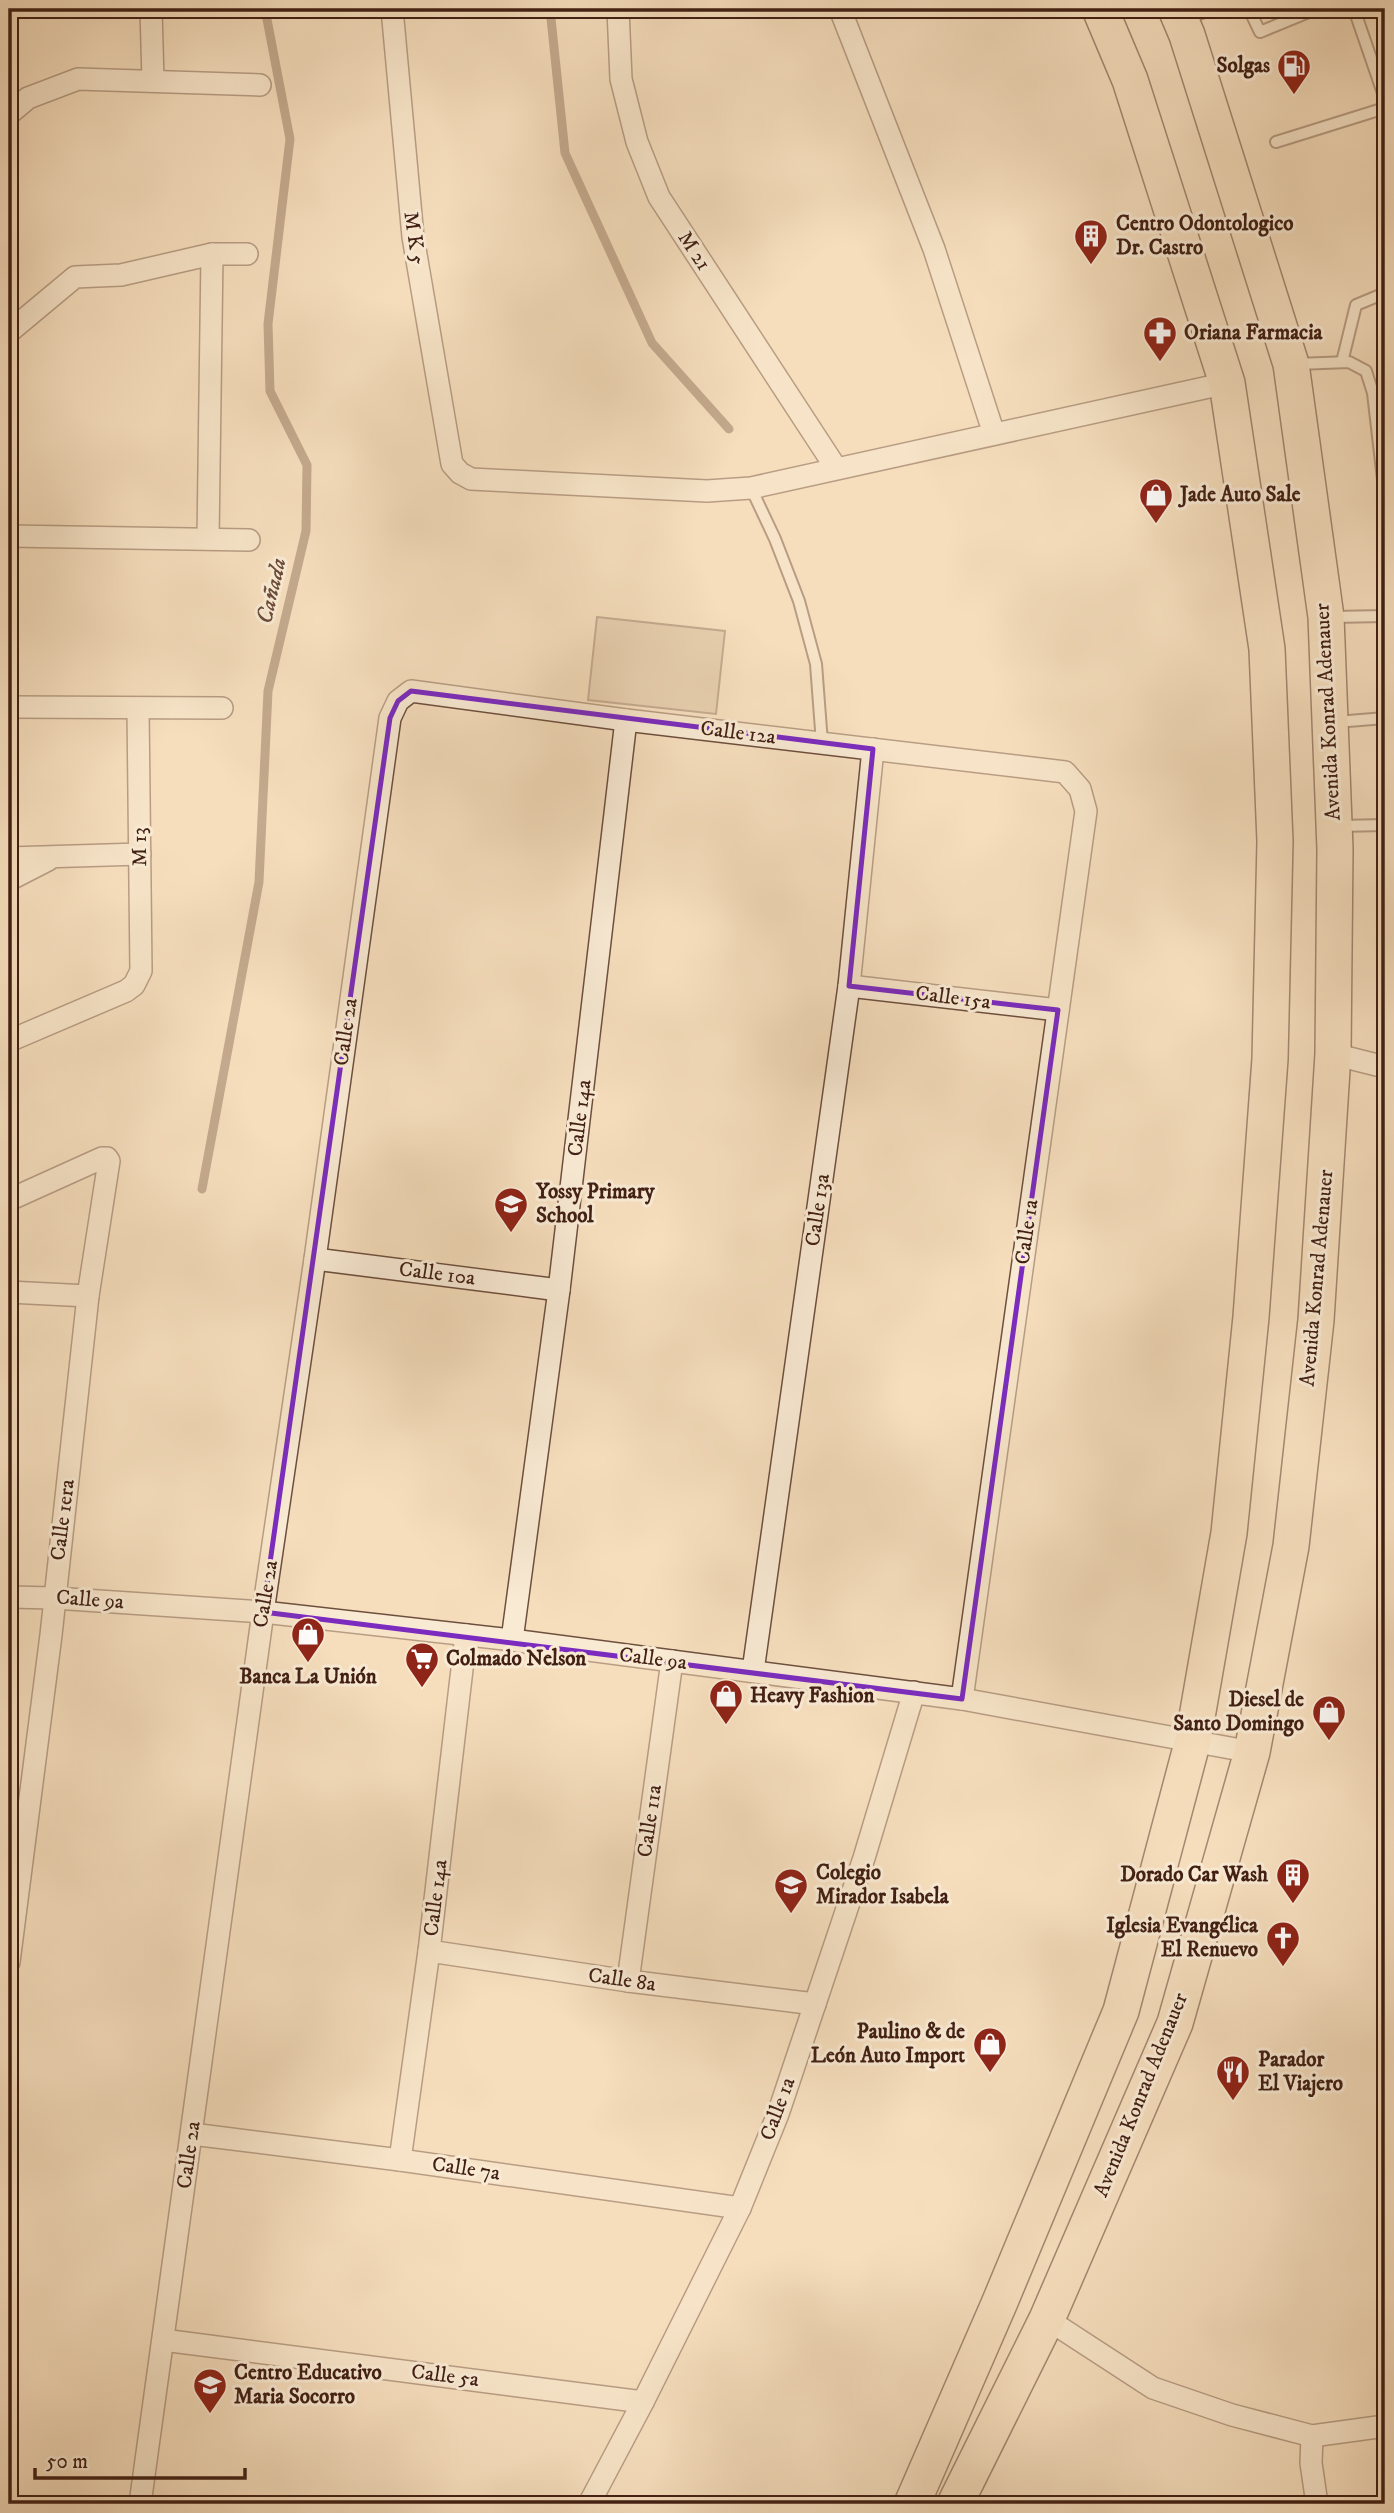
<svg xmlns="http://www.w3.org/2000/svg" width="1394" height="2513" viewBox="0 0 1394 2513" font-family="'IM FELL DW Pica',serif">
	<rect width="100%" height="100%" fill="#f6debd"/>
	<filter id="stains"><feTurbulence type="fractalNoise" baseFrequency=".00286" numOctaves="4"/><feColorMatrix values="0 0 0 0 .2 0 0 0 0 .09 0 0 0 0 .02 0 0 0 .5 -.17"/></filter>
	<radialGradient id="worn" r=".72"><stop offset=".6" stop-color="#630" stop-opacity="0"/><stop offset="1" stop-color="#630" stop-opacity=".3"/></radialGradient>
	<path fill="#d7bea0" stroke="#8c6e5a" stroke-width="2" d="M597,617L725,631L716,714L588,700Z"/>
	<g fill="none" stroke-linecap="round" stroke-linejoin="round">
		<g stroke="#886b56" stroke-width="9">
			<path d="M550,9L565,153L652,343L729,429"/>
			<path d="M202,1189L259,882L268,691L306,531L307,465L270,391L268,324L290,139L265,9"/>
		</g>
		<g stroke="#6e4f3e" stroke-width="14">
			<g id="service">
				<path d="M1249,9L1260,32L1316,9"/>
				<path d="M1354,9L1385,99"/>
				<path d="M1184,20L1212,9"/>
				<path d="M1276,142L1385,108"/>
				<path d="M1342,362L1356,305L1385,293"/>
				<path d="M1297,364L1349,362L1366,371L1373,393L1385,497"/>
				<path d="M751,488L775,539L799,601L816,664L822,743"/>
				<path d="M1332,617L1385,616"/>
				<path d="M1336,722L1385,718"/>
				<path d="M1339,826L1385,825"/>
			</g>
		</g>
		<g stroke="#6e4f3e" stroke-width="24">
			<g id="minor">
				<path d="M151,9L153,81"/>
				<path d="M392,9L413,237L452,464L460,473L471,479L707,491L751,488L1227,383"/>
				<path d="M618,9L621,79L637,142L659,197L836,468"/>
				<path d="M840,9L934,249L994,434"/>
				<path d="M9,114L28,98L78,79L260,85"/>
				<path d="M9,332L75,277L121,275L212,254H247"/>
				<path d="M9,536L249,540"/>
				<path d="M208,539L212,254"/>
				<path d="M9,707L222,708"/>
				<path d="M9,858L140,854"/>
				<path d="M9,880L48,860"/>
				<path d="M849,986L1058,1010"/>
				<path d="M9,1041L126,991L134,985L141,971L138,708"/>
				<path d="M1333,1054L1385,1067"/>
				<path d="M9,1200L102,1158H107L109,1161L88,1296L51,1635L9,1962"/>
				<path d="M315,1259L559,1290"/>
				<path d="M9,1292L88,1296"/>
				<path d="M9,1597L54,1598L263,1612L512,1640L962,1699L1252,1752"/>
				<path d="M512,1640L559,1290L626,720"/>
				<path d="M753,1671L849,986L873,749"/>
				<path d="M429,1951L628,1981L815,2004"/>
				<path d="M628,1981L672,1661"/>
				<path d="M192,2134L400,2160L740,2208"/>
				<path d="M400,2160L429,1951L466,1635"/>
				<path d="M1047,2319L1153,2388L1232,2415L1312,2436L1385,2426"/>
				<path d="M163,2340L643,2402"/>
				<path d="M1312,2436L1311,2463L1317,2504"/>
				<path d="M140,2504L263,1612L315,1259L390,718L398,701L411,691L626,720L1065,772L1080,789L1086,811L962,1699"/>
				<path d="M589,2504L643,2402L740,2208L778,2114L864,1858L914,1692"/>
			</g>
		</g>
		<g stroke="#411f13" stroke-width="38">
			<g id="primary">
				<path d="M912,2504L999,2304L1121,2011L1193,1740L1229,1533L1251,1317L1270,1059L1275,841L1267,649L1227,383L1130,80L1100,9"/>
				<path d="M955,2504L1047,2319L1175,2023L1252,1752L1291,1546L1316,1320L1333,1054L1335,849L1326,617L1291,364L1187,35L1176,9"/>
			</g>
		</g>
		<use href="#service" stroke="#f9ead4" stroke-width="10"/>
		<use href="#minor" stroke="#f9ead4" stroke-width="21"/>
		<use href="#primary" stroke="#f6debd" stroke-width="35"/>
	</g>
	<path d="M0 0H1394V2513H0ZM411,691L873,749L849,986L1058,1010L962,1699L263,1612L390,718L398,701Z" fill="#f6debd" fill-opacity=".55" fill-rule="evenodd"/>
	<path fill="none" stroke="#7b2cbf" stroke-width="5" stroke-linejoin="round" d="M411,691L873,749L849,986L1058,1010L962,1699L263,1612L390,718L398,701Z"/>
	<defs>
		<g id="fuel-pin" transform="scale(1.75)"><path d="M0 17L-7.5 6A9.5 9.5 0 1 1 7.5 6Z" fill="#8f2418" stroke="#f9ead4"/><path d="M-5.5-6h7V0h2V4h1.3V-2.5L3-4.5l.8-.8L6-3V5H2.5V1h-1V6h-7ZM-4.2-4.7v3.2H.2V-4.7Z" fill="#fff"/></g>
		<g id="building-pin" transform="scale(1.75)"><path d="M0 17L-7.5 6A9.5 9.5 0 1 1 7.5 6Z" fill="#8f2418" stroke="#f9ead4"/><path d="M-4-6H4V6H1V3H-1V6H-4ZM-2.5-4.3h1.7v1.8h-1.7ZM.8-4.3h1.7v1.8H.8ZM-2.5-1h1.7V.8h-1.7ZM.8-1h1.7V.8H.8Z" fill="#fff"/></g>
		<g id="pharmacy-pin" transform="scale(1.75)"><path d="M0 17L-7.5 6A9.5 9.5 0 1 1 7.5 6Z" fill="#8f2418" stroke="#f9ead4"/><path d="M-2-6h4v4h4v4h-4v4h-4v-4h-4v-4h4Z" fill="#fff"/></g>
		<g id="shop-pin" transform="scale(1.75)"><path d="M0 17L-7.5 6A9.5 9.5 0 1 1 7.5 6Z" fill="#8f2418" stroke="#f9ead4"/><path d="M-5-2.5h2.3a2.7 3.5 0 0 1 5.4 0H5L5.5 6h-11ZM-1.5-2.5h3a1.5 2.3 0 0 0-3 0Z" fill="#fff"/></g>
		<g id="school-pin" transform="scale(1.75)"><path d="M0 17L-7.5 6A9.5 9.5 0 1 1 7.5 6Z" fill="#8f2418" stroke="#f9ead4"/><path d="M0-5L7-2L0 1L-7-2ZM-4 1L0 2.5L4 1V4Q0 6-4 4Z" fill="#fff"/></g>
		<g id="supermarket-pin" transform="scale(1.75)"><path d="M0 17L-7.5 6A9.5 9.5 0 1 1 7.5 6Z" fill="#8f2418" stroke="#f9ead4"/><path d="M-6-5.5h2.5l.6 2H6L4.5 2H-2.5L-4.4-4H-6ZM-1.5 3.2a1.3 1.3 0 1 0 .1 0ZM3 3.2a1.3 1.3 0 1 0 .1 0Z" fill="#fff"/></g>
		<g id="church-pin" transform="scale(1.75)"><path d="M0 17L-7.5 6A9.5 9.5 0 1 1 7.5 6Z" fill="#8f2418" stroke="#f9ead4"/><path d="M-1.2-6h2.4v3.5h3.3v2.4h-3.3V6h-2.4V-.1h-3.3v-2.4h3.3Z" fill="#fff"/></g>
		<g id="restaurant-pin" transform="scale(1.75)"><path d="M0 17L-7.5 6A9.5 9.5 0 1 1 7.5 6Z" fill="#8f2418" stroke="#f9ead4"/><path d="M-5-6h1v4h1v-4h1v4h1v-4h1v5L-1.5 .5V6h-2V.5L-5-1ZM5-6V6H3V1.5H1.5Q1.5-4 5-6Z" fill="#fff"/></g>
	</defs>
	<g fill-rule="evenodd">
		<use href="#fuel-pin" x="1294" y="66"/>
		<use href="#building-pin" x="1091" y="236"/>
		<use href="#pharmacy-pin" x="1160" y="333"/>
		<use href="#shop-pin" x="1156" y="495"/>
		<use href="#school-pin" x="511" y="1204"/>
		<use href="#shop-pin" x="308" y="1634"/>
		<use href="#supermarket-pin" x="422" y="1659"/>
		<use href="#shop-pin" x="726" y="1696"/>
		<use href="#shop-pin" x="1329" y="1712"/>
		<use href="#building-pin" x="1293" y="1875"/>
		<use href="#school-pin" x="791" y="1885"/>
		<use href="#church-pin" x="1283" y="1938"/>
		<use href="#shop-pin" x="990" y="2044"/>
		<use href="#restaurant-pin" x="1233" y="2072"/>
		<use href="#school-pin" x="210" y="2385"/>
	</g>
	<g text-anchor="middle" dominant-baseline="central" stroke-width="6" stroke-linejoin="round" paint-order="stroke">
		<g font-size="21" font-weight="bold" fill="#411f13" stroke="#f9ead4" text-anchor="start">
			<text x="1270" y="66" text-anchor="end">Solgas</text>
			<text x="1116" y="224">Centro Odontologico<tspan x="1116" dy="24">Dr. Castro</tspan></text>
			<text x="1184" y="333">Oriana Farmacia</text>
			<text x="1180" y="495">Jade Auto Sale</text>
			<text x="536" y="1192">Yossy Primary<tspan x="536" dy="24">School</tspan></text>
			<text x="446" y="1659">Colmado Nelson</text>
			<text x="308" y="1677" text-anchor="middle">Banca La Unión</text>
			<text x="750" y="1696">Heavy Fashion</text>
			<text x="1304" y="1700" text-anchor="end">Diesel de<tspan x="1304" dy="24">Santo Domingo</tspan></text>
			<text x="816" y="1873">Colegio<tspan x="816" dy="24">Mirador Isabela</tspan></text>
			<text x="1268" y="1875" text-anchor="end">Dorado Car Wash</text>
			<text x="1258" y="1926" text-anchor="end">Iglesia Evangélica<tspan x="1258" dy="24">El Renuevo</tspan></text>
			<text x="965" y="2032" text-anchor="end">Paulino &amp; de<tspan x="965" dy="24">León Auto Import</tspan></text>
			<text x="1258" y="2060">Parador<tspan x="1258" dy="24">El Viajero</tspan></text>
			<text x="234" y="2373">Centro Educativo<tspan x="234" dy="24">Maria Socorro</tspan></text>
		</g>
		<g font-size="21" fill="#411f13" stroke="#f9ead4">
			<text transform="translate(414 238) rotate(82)">M K 5</text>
			<text transform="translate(694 251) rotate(57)">M 21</text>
			<text transform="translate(1328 712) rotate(-93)">Avenida Konrad Adenauer</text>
			<text transform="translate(738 733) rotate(7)">Calle 12a</text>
			<text transform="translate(140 847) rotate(-91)">M 13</text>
			<text transform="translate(953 998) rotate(7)">Calle 15a</text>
			<text transform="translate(346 1032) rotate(-82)">Calle 2a</text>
			<text transform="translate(580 1118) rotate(-83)">Calle 14a</text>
			<text transform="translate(818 1210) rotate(-82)">Calle 13a</text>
			<text transform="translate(1027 1232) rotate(-82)">Calle 1a</text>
			<text transform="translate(437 1274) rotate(7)">Calle 10a</text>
			<text transform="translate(1317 1278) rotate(-85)">Avenida Konrad Adenauer</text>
			<text transform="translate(63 1520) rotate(-83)">Calle 1era</text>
			<text transform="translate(266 1594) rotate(-81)">Calle 2a</text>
			<text transform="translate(90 1600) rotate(4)">Calle 9a</text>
			<text transform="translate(653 1659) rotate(7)">Calle 9a</text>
			<text transform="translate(650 1821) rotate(-82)">Calle 11a</text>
			<text transform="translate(436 1898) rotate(-83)">Calle 14a</text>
			<text transform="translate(622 1980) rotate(8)">Calle 8a</text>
			<text transform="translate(1141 2095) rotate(-68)">Avenida Konrad Adenauer</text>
			<text transform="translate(778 2109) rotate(-70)">Calle 1a</text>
			<text transform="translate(189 2155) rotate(-82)">Calle 2a</text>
			<text transform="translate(466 2169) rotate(8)">Calle 7a</text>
			<text transform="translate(445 2376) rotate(7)">Calle 5a</text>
		</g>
		<g font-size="23" font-style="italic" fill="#6b4b3a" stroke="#f9ead4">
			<text transform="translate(272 591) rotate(-77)">Cañada</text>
		</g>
	</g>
	<rect width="1394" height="2513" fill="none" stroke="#f6debd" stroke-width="35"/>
	<rect x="10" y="10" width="1373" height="2492" fill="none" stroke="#411f13" stroke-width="3.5"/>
	<rect x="18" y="18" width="1359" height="2478" fill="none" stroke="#411f13" stroke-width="2"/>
	<path d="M35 2468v10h210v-10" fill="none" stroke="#411f13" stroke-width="3.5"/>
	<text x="46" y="2468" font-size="21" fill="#411f13" stroke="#f9ead4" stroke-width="5" paint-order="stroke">50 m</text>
	<rect width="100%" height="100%" filter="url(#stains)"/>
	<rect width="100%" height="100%" fill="url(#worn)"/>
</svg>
